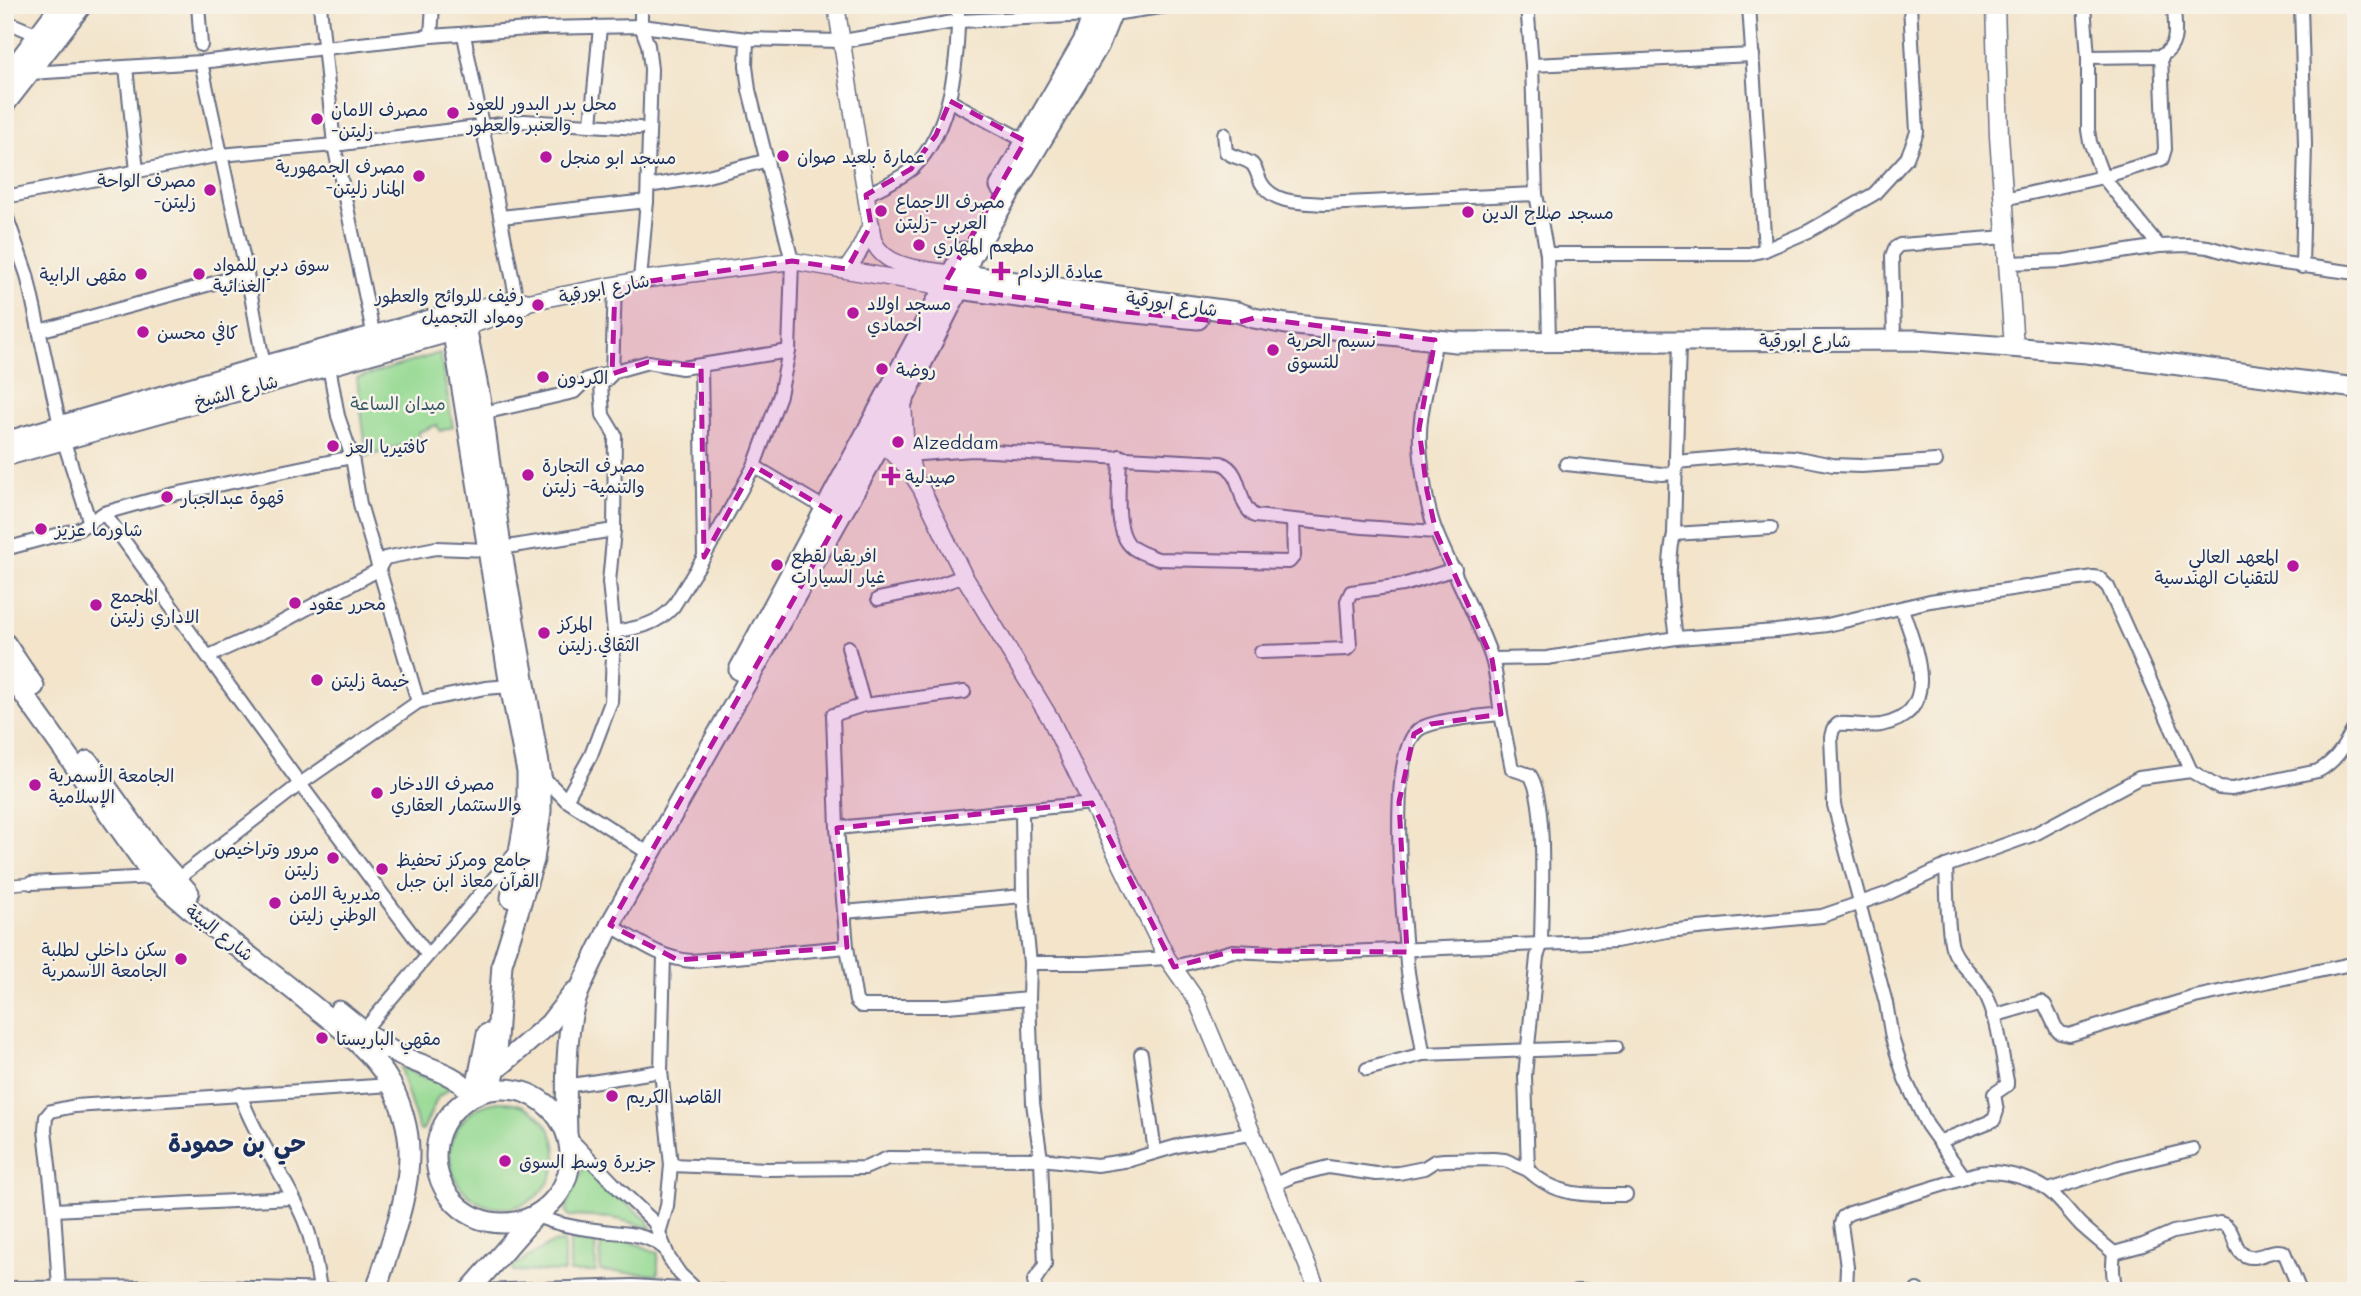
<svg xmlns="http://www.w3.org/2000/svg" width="2361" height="1296" viewBox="0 0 2361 1296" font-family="Mali,'Playpen Sans Arabic',sans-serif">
	<rect width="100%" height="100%" fill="#f7f3e8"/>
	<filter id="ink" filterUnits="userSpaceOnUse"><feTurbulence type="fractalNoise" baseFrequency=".0143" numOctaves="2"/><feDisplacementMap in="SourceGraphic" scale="14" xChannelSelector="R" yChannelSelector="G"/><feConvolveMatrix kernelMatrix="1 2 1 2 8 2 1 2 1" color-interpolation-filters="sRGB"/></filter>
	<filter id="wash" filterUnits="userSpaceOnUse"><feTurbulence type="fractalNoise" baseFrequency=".00686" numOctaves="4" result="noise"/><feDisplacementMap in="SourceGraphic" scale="28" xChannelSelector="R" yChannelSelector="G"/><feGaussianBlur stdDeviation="1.57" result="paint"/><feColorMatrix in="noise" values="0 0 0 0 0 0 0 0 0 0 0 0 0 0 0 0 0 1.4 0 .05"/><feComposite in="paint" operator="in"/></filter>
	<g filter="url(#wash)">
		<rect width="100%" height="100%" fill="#f3e4ca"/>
		<g fill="#94d992" stroke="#588478" stroke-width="2">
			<path d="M440,353L453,427L440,431L437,425L418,432L419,439L367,457L357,378Z"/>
			<path d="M401,1066L415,1074L435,1080L452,1087L438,1097L423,1130L420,1131C416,1119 400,1075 401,1066Z"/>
			<circle cx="503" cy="1155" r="53"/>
			<path d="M589,1163L610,1190L647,1220L651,1228L613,1218L569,1216L566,1211C570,1195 577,1174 589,1163Z"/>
			<path d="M601,1236L637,1244L658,1253V1275L600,1271Z"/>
			<path d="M595,1237L596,1272H570V1241Z"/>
			<path d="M564,1242V1272L513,1271L514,1266L552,1243Z"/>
		</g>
	</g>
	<g filter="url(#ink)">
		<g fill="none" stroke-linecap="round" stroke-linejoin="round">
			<g stroke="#676e84" stroke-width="13">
				<path id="pedestrian" d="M5,885L31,883"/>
			</g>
			<g stroke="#676e84" stroke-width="16">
				<g id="minor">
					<path d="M198,5L201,45"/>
					<path d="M320,5L334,145L374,337"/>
					<path d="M1527,5L1532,65L1536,194L1547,254L1549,341"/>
					<path d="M1749,5L1765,250L1809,231L1874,194L1907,158L1917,132L1910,5"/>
					<path d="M2084,5L2088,57V130L2090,142L2103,177L2159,246"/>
					<path d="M2301,5L2305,144L2302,267"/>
					<path d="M1113,14L1174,5"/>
					<path d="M5,21L38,35"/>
					<path d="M464,35L518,306"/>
					<path d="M431,36L433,5"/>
					<path d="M2088,57L2161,56C2181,45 2174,25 2174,5"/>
					<path d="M201,62L247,274L264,366"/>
					<path d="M1532,65L1753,55"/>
					<path d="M126,67L137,171"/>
					<path d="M31,73L201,62L431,36L542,28L641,26L747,39L843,41L959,21L1093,15"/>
					<path d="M950,101L1025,141"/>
					<path d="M591,124L600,27"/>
					<path d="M1224,134L1226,152C1234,158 1244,158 1252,164C1257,169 1258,178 1262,184C1275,205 1304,202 1325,204L1536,194"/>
					<path d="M648,186L704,177L768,160"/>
					<path d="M866,195C881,187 900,179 913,168C952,130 959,57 958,5"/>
					<path d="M5,197L220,155L334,145L524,121L639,128"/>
					<path d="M2004,199L2103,177L2162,159L2165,149L2161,56"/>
					<path d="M5,212L27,275L63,439L90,523"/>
					<path d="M501,217L647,201"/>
					<path d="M1547,254H1749L1765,250"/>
					<path d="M2008,263L2064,261L2159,246L2188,245L2208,247L2239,256L2275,262L2356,273"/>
					<path d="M640,280L647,201L651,69L648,45L641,26V5"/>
					<path d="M39,331L247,274"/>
					<path d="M1894,339L1892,256L1895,248L1900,245L2006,237"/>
					<path d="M1679,341L1674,534L1771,528"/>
					<path d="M329,366L338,416L352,457L360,504L418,702"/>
					<path d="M701,366L704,556"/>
					<path d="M483,413L574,392L587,379L648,362L682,368L789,351"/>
					<path d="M908,455L972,450L1221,463C1245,473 1235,504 1255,516L1363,527L1436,532"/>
					<path d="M1120,456C1120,480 1112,533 1133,548C1140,553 1150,556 1158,559L1289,562L1294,556L1293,521"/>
					<path d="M1676,462L1755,455L1793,457L1833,465L1861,466L1936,461"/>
					<path d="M1566,464L1662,474L1675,473"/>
					<path d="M754,466L826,509"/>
					<path d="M104,513L300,784L427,954"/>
					<path d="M1674,534C1666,569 1671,603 1676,638"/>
					<path d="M5,549L79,529L104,513L165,496L352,457"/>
					<path d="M878,599L930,588L964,576"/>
					<path d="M614,632C637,628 657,625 673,607L704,557L754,466L780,395L789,351L792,261L749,90L746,66L747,39"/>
					<path d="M848,647L864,705"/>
					<path d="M1261,652L1347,649L1350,646L1347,601L1351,592L1403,585L1455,569"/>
					<path d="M209,656L273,627L378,570L385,558L436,548L488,550L614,530"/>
					<path d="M1492,659L1547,658L1676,638L1776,631L1827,625L1930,601L2093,577L2099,578L2108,587L2191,771"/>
					<path d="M1501,714L1512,769L1530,775C1548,801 1541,909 1541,945L1537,957L1525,1076L1528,1170C1558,1198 1587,1195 1626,1195"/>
					<path d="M541,775L566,800L642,849"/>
					<path d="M566,800L591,755L611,702L614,632L609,582L614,530L615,435L603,415L601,385L612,374L615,286"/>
					<path d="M1022,810L1023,896"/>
					<path d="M837,828L833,715L864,705L964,692"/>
					<path d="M176,880L300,784L418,702L485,688L510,686"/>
					<path d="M31,883L154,877"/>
					<path d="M1860,902L1834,805L1831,737L1833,729L1838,724C1853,723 1867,727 1881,725C1943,713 1916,649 1902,609"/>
					<path d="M844,912L1023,896L1030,963L1029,999L947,1006H861L856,1001L847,947"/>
					<path d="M610,925C636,940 661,959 692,961L847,947L837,828L1092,803"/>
					<path d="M664,956L661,1071L671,1165L667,1206L659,1233L669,1258L680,1274L697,1290L721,1291"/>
					<path d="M1030,963H1089L1167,958"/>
					<path d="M1174,967L1233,951L1296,954L1616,941L1667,931L1822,916L1889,893L1946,866L2035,834L2139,778L2191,771L2219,788L2232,789L2318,771C2338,760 2345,744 2356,725"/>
					<path d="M1029,999L1033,1103L1041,1159L1045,1265L1034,1281L1036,1291"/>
					<path d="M1993,1016L2041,1002L2045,1005L2057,1030L2060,1033L2069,1035L2195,997L2356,963"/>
					<path d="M364,1030L518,850"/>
					<path d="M1141,1054L1155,1152"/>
					<path d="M1423,1054L1616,1047"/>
					<path d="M1367,1069L1423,1054C1420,1024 1410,994 1407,964C1404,919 1386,761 1417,731C1428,720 1483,716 1501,714C1498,695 1497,673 1491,656C1476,614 1454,575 1437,534C1426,508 1422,473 1420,445C1418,409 1432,376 1435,340"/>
					<path d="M566,1086L661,1071"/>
					<path d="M240,1094C256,1139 285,1176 304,1220C313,1242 316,1265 320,1289"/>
					<path d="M567,1135L617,1187L654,1222L659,1233"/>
					<path d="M1941,1141L1994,1120L1997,1111L1994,1094L2007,1085V1081C2001,1052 1999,1018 1984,991C1976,975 1958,965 1952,947C1947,930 1947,886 1946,866"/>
					<path d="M671,1165L768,1169L865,1168L888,1158L1041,1159L1097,1165L1130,1160L1181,1145L1251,1134"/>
					<path d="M1965,1178C1986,1165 2028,1176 2048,1190C2060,1199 2070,1214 2081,1225C2092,1235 2103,1244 2114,1253L2143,1245L2173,1232L2220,1223C2237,1227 2231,1250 2246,1256C2259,1261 2272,1247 2284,1252L2300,1291"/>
					<path d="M1273,1185L1293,1176L1328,1167L1376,1174L1399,1173L1424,1168L1435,1161L1444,1160L1493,1159L1505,1160L1528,1170"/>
					<path d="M2049,1190L2119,1167L2193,1149"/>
					<path d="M54,1210L293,1198"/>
					<path d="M536,1216C554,1223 575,1228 595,1230C619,1234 643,1231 664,1248"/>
					<path d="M2114,1253C2112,1267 2112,1278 2117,1291"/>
					<path d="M5,1288L212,1287L376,1291"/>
					<path d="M59,1288L54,1210L45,1130L46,1117L51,1111L75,1106L391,1085"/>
					<path d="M480,1291L633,1286L697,1290"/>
					<path d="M1577,1291H1584"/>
					<path d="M1846,1291L1847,1267L1841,1224L1843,1217L1850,1213L1965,1178L1927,1125L1905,1079L1892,1038L1886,1003L1859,903"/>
					<path d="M1917,1291V1290"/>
				</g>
			</g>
			<g stroke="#676e84" stroke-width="19">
				<g id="tertiary">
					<path d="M836,5L873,240C886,272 931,269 960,275"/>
					<path d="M847,269L858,253L871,225"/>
					<path d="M463,311L517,299L528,302"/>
					<path d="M466,327L518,309L528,302L640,280L792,261L953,288"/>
					<path d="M903,402L905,437L913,472"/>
					<path d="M882,442L907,467L921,488L964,576L1050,718L1167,958L1197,1001L1318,1291"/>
				</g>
			</g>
			<g stroke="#676e84" stroke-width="21">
				<path id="secondary" d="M1995,5L1999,136L2014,347"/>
			</g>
			<g stroke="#676e84" stroke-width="23">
				<g id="primary">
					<path d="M5,79L61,5"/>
					<path d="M5,104L82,5"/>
					<path d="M1000,186L1084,40L1096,5"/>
					<path d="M964,275L1237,312L1254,318L1286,324L1456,342L1916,340L2087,353L2356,388"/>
					<path d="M959,289L1126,312L1198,319"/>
					<path d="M450,315L510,686L527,772V806L511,898"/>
					<path d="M5,442L264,366L463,311L483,413L501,547L541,775V811L534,860L502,964L495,1069L492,1089"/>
					<path d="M5,456L463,328"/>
					<path d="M5,643L34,686"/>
					<path d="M5,668L154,877C202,922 256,960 307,1001C337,1025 372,1050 391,1084C401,1103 409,1129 409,1151C410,1197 389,1246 376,1291"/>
					<path d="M739,670L963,252"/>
					<path d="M88,761L153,852L189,893"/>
					<path d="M339,1011C356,1025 373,1040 392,1051C418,1067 455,1070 473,1095"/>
					<path d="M491,1074L549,1024L574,992"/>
					<circle cx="503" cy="1156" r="67"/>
					<path d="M475,1094L487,1034"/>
					<path d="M567,1135C566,1096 564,1030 578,994C587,971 600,948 610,925L882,442L959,289L971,257L1099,45L1115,5"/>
					<path d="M469,1291L533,1218"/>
				</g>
			</g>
			<use href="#pedestrian" stroke="#fff" stroke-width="10"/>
			<use href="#minor" stroke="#fff" stroke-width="12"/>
			<use href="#tertiary" stroke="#fff" stroke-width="16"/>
			<use href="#secondary" stroke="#fff" stroke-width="18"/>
			<use href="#primary" stroke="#fff" stroke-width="19"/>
		</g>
	</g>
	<path fill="#b5179e" fill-opacity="0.2" stroke="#b5179e" stroke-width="5" stroke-dasharray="14 9" stroke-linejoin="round" d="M950,101L1025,141L943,287L1126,312L1236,323L1254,318L1435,340L1419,429L1427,491L1436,532L1492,659L1501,714L1431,724L1414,734L1399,802L1407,952L1233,951L1174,967L1092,803L837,828L847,947L678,960L610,925L840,517L754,466L704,557L701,366L648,362L612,374L615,286L792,261L847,269L871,225L866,195L911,169L936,135Z"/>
	<g fill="#b5179e" stroke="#f7f3e8" stroke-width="2.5">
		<circle cx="453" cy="113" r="7"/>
		<circle cx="317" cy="119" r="7"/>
		<circle cx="783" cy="156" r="7"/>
		<circle cx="546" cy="157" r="7"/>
		<circle cx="419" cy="176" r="7"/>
		<circle cx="210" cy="190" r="7"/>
		<circle cx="881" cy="211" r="7"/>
		<circle cx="1468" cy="212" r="7"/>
		<circle cx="919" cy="245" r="7"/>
		<path d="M997.5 260.5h7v7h7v7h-7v7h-7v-7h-7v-7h7z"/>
		<circle cx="141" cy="274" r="7"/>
		<circle cx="199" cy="274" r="7"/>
		<circle cx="538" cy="305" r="7"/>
		<circle cx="853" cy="313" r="7"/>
		<circle cx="143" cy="332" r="7"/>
		<circle cx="1273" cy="350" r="7"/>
		<circle cx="882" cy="369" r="7"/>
		<circle cx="543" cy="377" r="7"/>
		<circle cx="898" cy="442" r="7"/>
		<circle cx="333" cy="446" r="7"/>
		<circle cx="528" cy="475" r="7"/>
		<path d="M887.5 465.5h7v7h7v7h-7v7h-7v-7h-7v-7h7z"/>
		<circle cx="167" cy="497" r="7"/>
		<circle cx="41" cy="529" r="7"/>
		<circle cx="777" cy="565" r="7"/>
		<circle cx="2293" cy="566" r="7"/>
		<circle cx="295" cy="603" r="7"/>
		<circle cx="96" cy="605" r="7"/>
		<circle cx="544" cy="633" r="7"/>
		<circle cx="317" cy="680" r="7"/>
		<circle cx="35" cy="785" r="7"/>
		<circle cx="377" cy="793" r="7"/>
		<circle cx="333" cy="858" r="7"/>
		<circle cx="382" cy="869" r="7"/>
		<circle cx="275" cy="903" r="7"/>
		<circle cx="181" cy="959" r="7"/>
		<circle cx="322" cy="1038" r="7"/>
		<circle cx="612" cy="1096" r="7"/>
		<circle cx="505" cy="1161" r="7"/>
	</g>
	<g text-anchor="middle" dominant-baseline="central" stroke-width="5" stroke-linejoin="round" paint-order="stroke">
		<g font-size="18" fill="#1b2f5e" stroke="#f7f3e8" text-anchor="start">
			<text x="467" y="103">محل بدر البدور للعود<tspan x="467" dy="21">والعنبر والعطور</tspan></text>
			<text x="331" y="109">مصرف الامان<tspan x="331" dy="21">-زليتن</tspan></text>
			<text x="797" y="156">عمارة بلعيد صوان</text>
			<text x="560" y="157">مسجد ابو منجل</text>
			<text x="405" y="166" text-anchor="end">مصرف الجمهورية<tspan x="405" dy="21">-المنار زليتن</tspan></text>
			<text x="196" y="180" text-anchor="end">مصرف الواحة<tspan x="196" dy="21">-زليتن</tspan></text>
			<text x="895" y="201">مصرف الاجماع<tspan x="895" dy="21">العربي -زليتن</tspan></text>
			<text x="1482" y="212">مسجد صلاح الدين</text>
			<text x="933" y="245">مطعم المهاري</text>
			<text x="213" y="264">سوق دبي للمواد<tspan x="213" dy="21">الغذائية</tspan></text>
			<text x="1017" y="271">عيادة الزدام</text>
			<text x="127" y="274" text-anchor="end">مقهى الرابية</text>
			<text x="524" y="295" text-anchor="end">رفيف للروائح والعطور<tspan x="524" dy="21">ومواد التجميل</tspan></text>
			<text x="867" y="303">مسجد اولاد<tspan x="867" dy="21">احمادي</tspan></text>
			<text x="157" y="332">كافي محسن</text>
			<text x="1287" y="340">نسيم الحرية<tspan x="1287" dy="21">للتسوق</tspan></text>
			<text x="896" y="369">روضة</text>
			<text x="557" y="377">الكردون</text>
			<text x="912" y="442">Alzeddam</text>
			<text x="347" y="446">كافتيريا العز</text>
			<text x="542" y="465">مصرف التجارة<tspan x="542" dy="21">والتنمية- زليتن</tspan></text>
			<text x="905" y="476">صيدلية</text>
			<text x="181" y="497">قهوة عبدالجبار</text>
			<text x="55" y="529">شاورما عزيز</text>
			<text x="791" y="555">افريقيا لقطع<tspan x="791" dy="21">غيار السيارات</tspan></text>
			<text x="2279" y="556" text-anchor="end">المعهد العالي<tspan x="2279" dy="21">للتقنيات الهندسية</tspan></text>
			<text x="110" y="595">المجمع<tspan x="110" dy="21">الاداري زليتن</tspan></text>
			<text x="309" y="603">محرر عقود</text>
			<text x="558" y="623">المركز<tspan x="558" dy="21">الثقافي.زليتن</tspan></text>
			<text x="331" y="680">خيمة زليتن</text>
			<text x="49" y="775">الجامعة الأسمرية<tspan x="49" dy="21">الإسلامية</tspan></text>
			<text x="391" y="783">مصرف اﻻدخار<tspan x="391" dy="21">واﻻستثمار العقاري</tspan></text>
			<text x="319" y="848" text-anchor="end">مرور وتراخيص<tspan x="319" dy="21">زليتن</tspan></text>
			<text x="396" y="859">جامع ومركز تحفيظ<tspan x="396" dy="21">القرآن معاذ ابن جبل</tspan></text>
			<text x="289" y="893">مديرية الامن<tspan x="289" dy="21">الوطني زليتن</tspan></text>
			<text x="167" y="949" text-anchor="end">سكن داخلي لطلبة<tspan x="167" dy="21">الجامعة اﻻسمرية</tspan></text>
			<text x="336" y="1038">مقهي الباريستا</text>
			<text x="626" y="1096">القاصد الكريم</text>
			<text x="519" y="1161">جزيرة وسط السوق</text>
		</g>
		<g font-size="18" fill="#1b2f5e" stroke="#f7f3e8">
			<text transform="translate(604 288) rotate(-11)">شارع ابورقية</text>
			<text transform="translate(1172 303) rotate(8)">شارع ابورقية</text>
			<text x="1805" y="340">شارع ابورقية</text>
			<text transform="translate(236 391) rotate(-15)">شارع الشيخ</text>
			<text transform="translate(220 932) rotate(38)">شارع البيئة</text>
		</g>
		<g font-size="18" fill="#395a6b" stroke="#f7f3e8">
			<text x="398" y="403">ميدان الساعة</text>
		</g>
		<g font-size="24" font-weight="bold" fill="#1b2f5e" stroke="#f7f3e8">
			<text x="237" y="1142">حي بن حمودة</text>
		</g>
	</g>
	<rect width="2361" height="1296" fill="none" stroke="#f7f3e8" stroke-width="28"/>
</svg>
